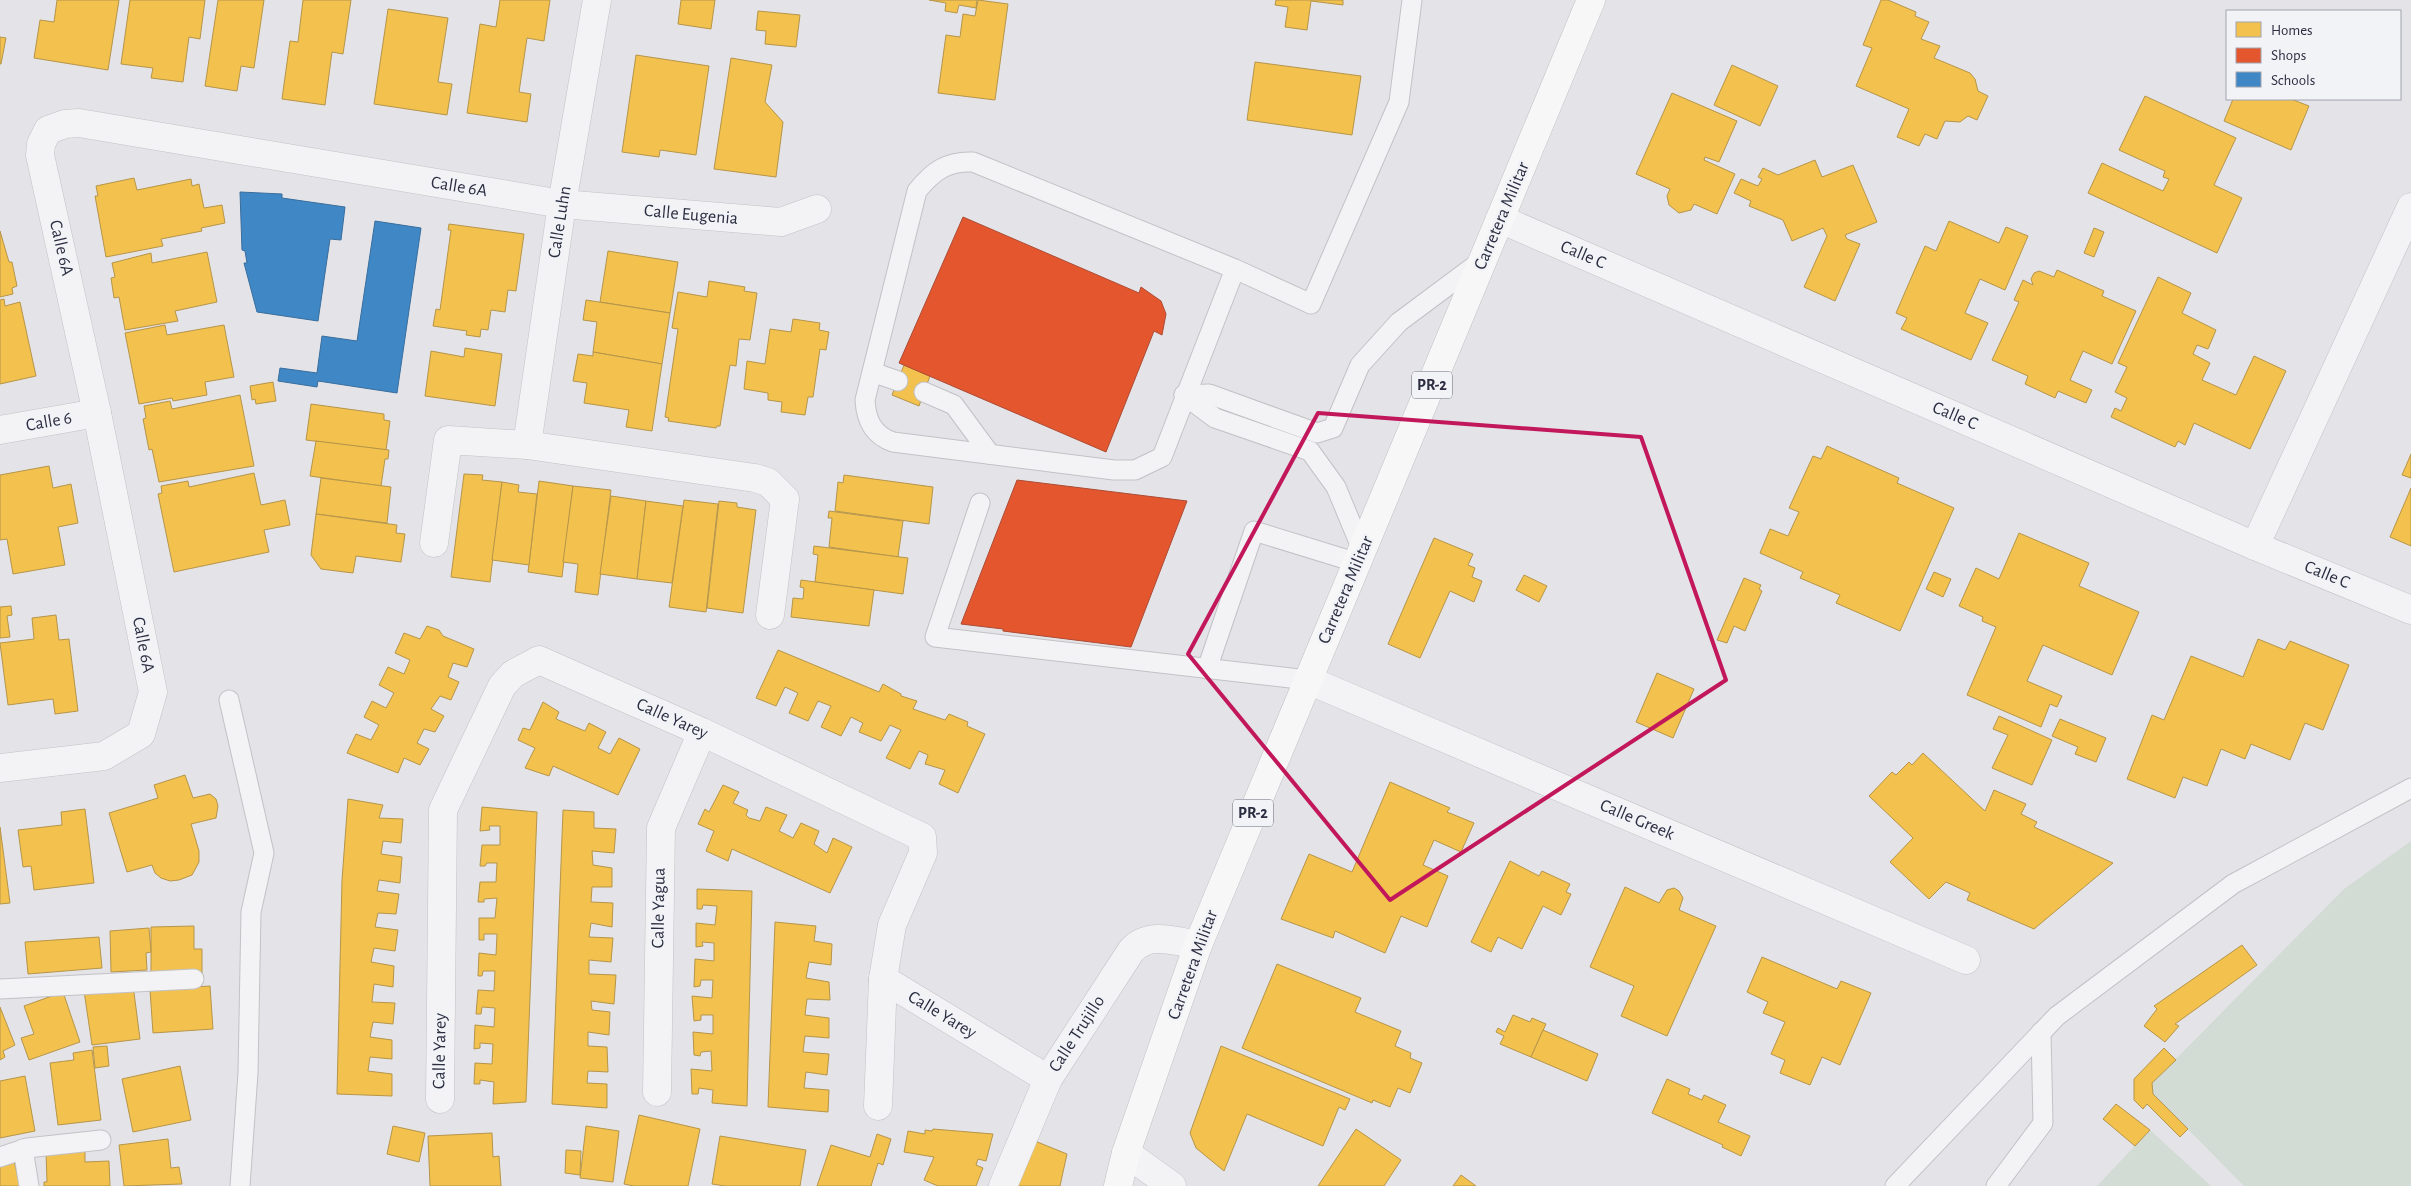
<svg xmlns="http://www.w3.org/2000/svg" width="2411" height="1186" viewBox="0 0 2411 1186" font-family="'Alegreya Sans',sans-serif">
	<rect width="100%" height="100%" fill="#e4e4e8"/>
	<g fill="#d2dbd4">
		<path d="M2411,841V1186H2244L2153,1094L2152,1083L2344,889Z"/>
		<path d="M2150,1130L2211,1186H2097Z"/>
	</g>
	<g fill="#f2c14e" stroke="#b6954a">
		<path d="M57,0H119L108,70L34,58L40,20L54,22Z"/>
		<path d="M130,0H205L200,39L189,37L183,82L151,78L153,68L121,64Z"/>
		<path d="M218,0H264L254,68L241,66L237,91L205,86Z"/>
		<path d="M303,0H351L343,54L332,52L325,105L282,99L290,41L298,42Z"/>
		<path d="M500,0H550L544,41L527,38L519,92L531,94L527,122L467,113L480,24L496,27Z"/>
		<path d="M681,0H715L711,29L678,24Z"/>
		<path d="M929,0H977L976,8L959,5L957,13L945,11L946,3Z"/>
		<path d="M978,0L1008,4L995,100L938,93L946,35L960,37L963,14L975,16Z"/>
		<path d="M1276,0H1343V5L1311,1L1307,30L1285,27L1288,7L1275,5Z"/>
		<path d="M1881,0H1888L1916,12L1915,16L1929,22L1921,39L1940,46L1934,58L1970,73L1975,79L1978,91L1988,96L1977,120L1968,116L1960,122L1945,121L1937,139L1925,134L1919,146L1897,137L1909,109L1856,86L1872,48L1863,45Z"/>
		<path d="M388,9L448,18L438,82L452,84L447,115L374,104Z"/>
		<path d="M758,11L800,15L796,47L765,44L766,31L756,30Z"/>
		<path d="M0,37L6,38L1,64H0Z"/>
		<path d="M636,55L709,66L696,155L660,150L659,157L622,152Z"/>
		<path d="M731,58L772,65L765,102L783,122L776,177L714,169Z"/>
		<path d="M1255,62L1361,76L1352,135L1247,120Z"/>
		<path d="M1732,65L1778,86L1760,126L1714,105Z"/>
		<path d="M1672,93L1737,121L1719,162L1705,157L1704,160L1735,174L1717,214L1694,204L1691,210L1679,213L1669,205L1667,196L1670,189L1636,174Z"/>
		<path d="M2145,96L2236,138L2214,185L2242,198L2217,253L2088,193L2102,163L2163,191L2169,179L2163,177L2165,171L2119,150Z"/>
		<path d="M2233,99H2291L2309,106L2291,150L2224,121Z"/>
		<path d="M1815,160L1822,177L1853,165L1877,222L1845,235L1847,239L1860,244L1835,301L1804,287L1827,236L1823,228L1792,241L1783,220L1749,206L1751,201L1734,193L1741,179L1758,186L1762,179L1758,177L1763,168L1778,175Z"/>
		<path d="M134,178L137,190L191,179L192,186L199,184L204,208L222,205L225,223L201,228L202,231L161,239L163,246L106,257L95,196H98L96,186Z"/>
		<path d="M1949,221L1999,243L2006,227L2028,236L2005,290L1980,279L1965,313L1988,323L1971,360L1901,329L1907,318L1896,313L1925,246L1936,251Z"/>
		<path d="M449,224L524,234L516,291L508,290L505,312L491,310L488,330L481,329L480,337L466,335L467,331L433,326L436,309L440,310L451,230H448Z"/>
		<path d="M2094,228L2104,232L2094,257L2084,253Z"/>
		<path d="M0,231L9,262H12L17,286L12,288L13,294L0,297Z"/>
		<path d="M608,251L678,262L670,313L600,302Z"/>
		<path d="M207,252L217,302L175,311L178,321L125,330L119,297L114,298L111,278L115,277L112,263L151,253L152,263Z"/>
		<path d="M2057,270L2104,291L2102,296L2136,311L2112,364L2083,351L2070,380L2092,390L2086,403L2058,391L2055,398L2025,384L2028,376L1992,360L2019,302L2014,300L2023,280L2033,285L2031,279L2034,273L2039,271L2054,277Z"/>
		<path d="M2158,277L2191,293L2182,313L2216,330L2208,349L2197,345L2193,354L2210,363L2202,380L2236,395L2254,356L2286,371L2250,449L2194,423L2185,445L2178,441L2175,447L2111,417L2115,408L2121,411L2127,398L2115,392L2127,367L2118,363Z"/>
		<path d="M709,281L745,287L744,291L757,293L750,340L739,339L736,366L730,365L720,426H717L716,428L668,421L669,418L665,417L678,329L672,328L678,292L707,297Z"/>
		<path d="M4,299L5,306L20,302L36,376L0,384V300Z"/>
		<path d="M586,300L670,313L662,364L593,352L597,322L583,320Z"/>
		<path d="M793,319L820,323L819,330L829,332L826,350L820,349L813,397H808L805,415L781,412L782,402L768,400V393L744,389L747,361L765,364L770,329L791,332Z"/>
		<path d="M165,325L167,335L224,325L234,377L205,382L207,395L173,401L172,398L139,404L125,333Z"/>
		<path d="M465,348L502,354L495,406L425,396L431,351L464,357Z"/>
		<path d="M593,352L662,364L652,431L626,427L629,410L584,403L587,383L573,381L578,354L593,356Z"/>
		<path d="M904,365L930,376L919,406L892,395Z"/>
		<path d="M273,382L276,401L256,404L255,399L252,400L250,386Z"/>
		<path d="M240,395L254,466L159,482L152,449L149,450L143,419L146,418L144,406L170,401L172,409Z"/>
		<path d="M311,404L384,414V420L390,421L386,450L306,440Z"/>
		<path d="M316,441L389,450L388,459H385L381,486L310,476Z"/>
		<path d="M1827,446L1899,478L1897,483L1954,508L1900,631L1836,603L1840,595L1800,578L1803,572L1760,553L1770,529L1788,536L1799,512L1789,508L1813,456L1821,459Z"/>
		<path d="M2411,454V478L2402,475Z"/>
		<path d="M49,466L53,488L71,484L78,523L58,527L65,565L13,574L7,539L0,540V475Z"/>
		<path d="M254,473L261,505L285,500L290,525L264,530L269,552L174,572L158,494L162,493L161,486L188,481L189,487Z"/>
		<path d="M464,474L483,475L482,480L502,482L490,582L451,577Z"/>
		<path d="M844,475L933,487L929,524L835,511L838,482L843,483Z"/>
		<path d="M321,478L391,487L387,523L316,514Z"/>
		<path d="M539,481L573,486L562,577L528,572Z"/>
		<path d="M502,482L519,485L518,492L537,494L529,565L492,560Z"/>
		<path d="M573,486L611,490L598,595L575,592L578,564L563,562Z"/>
		<path d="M2411,488V546L2390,537Z"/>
		<path d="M611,496L646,501L637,579L600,574Z"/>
		<path d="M684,500L718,504L706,612L669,607Z"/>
		<path d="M646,501L683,506L672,583L637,579Z"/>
		<path d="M719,501L737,503V507L756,510L743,613L707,608Z"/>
		<path d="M829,511L903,521L898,557L829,547L832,518H828Z"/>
		<path d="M316,514L397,525L396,533L405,534L401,562L356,556L353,573L321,569L311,555Z"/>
		<path d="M2019,533L2089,563L2079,586L2139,612L2112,675L2043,645L2027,681L2062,696L2057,707L2050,704L2041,727L1967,695L1996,627L1982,621L1983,617L1959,606L1976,568L1999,579Z"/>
		<path d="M1434,538L1473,554L1468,565L1475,568L1472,577L1482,581L1474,602L1450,591L1420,658L1388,644Z"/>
		<path d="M814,546L908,558L903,594L815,582L818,555L813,554Z"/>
		<path d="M1934,572L1951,579L1943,597L1926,589Z"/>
		<path d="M1524,575L1547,586L1539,602L1516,590Z"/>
		<path d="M1744,578L1761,585L1759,589L1762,591L1745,631L1734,626L1727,643L1717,640Z"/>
		<path d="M801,580L874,590L869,626L791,617L793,598L803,599L804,588L800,587Z"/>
		<path d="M11,606L12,615L7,616L10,637L0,638V607Z"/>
		<path d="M56,615L59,640L69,639L78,711L55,714L53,699L8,705L0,643L34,639L32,618Z"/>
		<path d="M427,626L439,630L443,636L474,649L467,667L453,663L448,677L459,682L451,700L440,696L431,709L444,716L435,732L424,729L417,743L429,749L420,765L404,758L398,773L347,753L356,734L371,740L379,725L364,717L372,701L386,708L394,693L379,685L388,667L404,674L410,660L395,653L404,633L420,639Z"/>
		<path d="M2258,639L2285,650L2290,641L2349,665L2323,730L2305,723L2290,760L2251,744L2245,759L2221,749L2207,786L2183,777L2175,798L2127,779L2152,715L2164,720L2191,656L2243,677Z"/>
		<path d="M778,650L879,692L883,684L901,694V696L917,701L913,709L945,720L949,714L968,722L967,726L985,734L958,793L939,784L945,770L925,764L928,755L919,751L910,769L886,758L901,730L890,725L881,741L859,732L863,723L851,717L841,736L821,727L831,706L818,701L808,721L789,713L798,693L785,687L776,706L756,698Z"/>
		<path d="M1657,673L1694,689L1673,738L1636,722Z"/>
		<path d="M543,702L559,712L556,719L585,731L589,723L606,732L598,748L610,754L619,738L640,749L618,795L553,766L549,776L525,768L535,748L518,740L523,728L530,730Z"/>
		<path d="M1999,716L2052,740L2032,785L1992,768L2008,735L1993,729Z"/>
		<path d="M2060,719L2106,738L2096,762L2075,754L2078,747L2052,736Z"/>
		<path d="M1923,753L1985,811L1994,790L2026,804L2021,814L2037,822L2034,827L2113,863L2034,929L1967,900L1970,893L1946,882L1929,899L1890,862L1913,838L1869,796L1892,772L1896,775L1909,762L1912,765Z"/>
		<path d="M185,775L193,798L210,794L216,799L218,806L216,818L191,824L199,851V862L192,875L179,880L170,881L161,878L155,873L152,865L127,872L109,813L158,798L154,785Z"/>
		<path d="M1390,782L1450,808L1447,812L1474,823L1461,852L1434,840L1423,865L1448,876L1427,927L1401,916L1385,953L1335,931L1333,938L1281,919L1309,854L1352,872Z"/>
		<path d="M723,785L739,792L733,803L748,810L746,815L749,818L760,821L766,807L787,815L779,831L793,838L801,823L819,831L814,844L827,853L833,838L852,847L830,893L732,849L728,861L706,851L714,831L698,824L705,809L709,812Z"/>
		<path d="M348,799L383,805L379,818L403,819L401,843L383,841L381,854L402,857L400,883L379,880L377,891L399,894L396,914L378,913L375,927L398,930L395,951L374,948L371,962L394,966L393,987L374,984L372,1002L395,1003L393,1024L373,1022L370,1037L392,1040V1059L370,1057L368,1071L392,1074V1096L337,1094L342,880Z"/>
		<path d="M482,807L537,812L526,1102L493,1104L494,1082L480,1080V1084H474L475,1063L492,1064L493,1044L480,1043V1048L474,1049L475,1025L494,1027L495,1008L482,1007L481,1014H476L478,990L494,991L495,971H483L482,976H478L479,953L496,955L497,934H484V940H479V918H495L497,898L484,899V902H478L480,882H496L497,863H487L485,866H480L482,845H500V826H489L490,830L480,831Z"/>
		<path d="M85,809L94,883L34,890L31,866L23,867L18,830L62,825L61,812Z"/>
		<path d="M563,810L594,812V828L616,829L614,853L592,851L593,865L612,868V887H592L591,902L613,903L612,927L591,923L589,937L613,938L611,962L589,960V974L616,975L614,1004L591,1001L592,1010L610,1012L609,1035L588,1032V1046L607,1047L608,1072L588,1071L587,1083L607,1084V1108L552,1104Z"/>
		<path d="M0,827L10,903L0,904Z"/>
		<path d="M1510,861L1539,876L1542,871L1570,884L1566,892L1571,894L1561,915L1543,906L1522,949L1498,937L1491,952L1471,942Z"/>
		<path d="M1625,887L1659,903L1667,890L1674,888L1679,891L1683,898L1679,910L1716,926L1667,1036L1621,1016L1634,986L1590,967Z"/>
		<path d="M697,889L752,891L747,1106L712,1103L713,1090L699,1088L698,1094H692L691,1069L712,1071L711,1051L701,1052L700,1056L694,1055L693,1032L713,1034V1015H701V1020L694,1021L692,996L712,998L713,980H701L700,986L694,987L695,959L714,961V943L702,942L703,946L696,947V923L715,925L717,906L703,905L702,909H697Z"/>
		<path d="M775,922L816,926L814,941L832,944L831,965L809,962L806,978L829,982L830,1000L807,999L805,1015L829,1018V1038L805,1036L803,1052L829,1054L827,1075L806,1072L804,1088L829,1090L828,1112L768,1107Z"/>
		<path d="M194,926V949H202V975L151,976V927Z"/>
		<path d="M149,928L151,952L146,953L147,970L111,972L110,931Z"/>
		<path d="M99,937L102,968L28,974L25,942Z"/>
		<path d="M2242,945L2257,965L2175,1024L2179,1026L2165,1042L2144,1026L2157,1009L2154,1006Z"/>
		<path d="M1762,957L1837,989L1841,981L1871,993L1840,1065L1822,1057L1810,1085L1780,1073L1785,1060L1771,1054L1785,1022L1763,1013L1768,1002L1747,992Z"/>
		<path d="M1277,964L1361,998L1355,1012L1401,1031L1395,1046L1411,1053L1410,1058L1422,1063L1410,1093L1398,1088L1390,1107L1373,1100L1372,1103L1242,1048Z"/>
		<path d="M133,985L140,1039L92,1045L84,991Z"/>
		<path d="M210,986L213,1029L153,1033L150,990Z"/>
		<path d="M63,992L80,1042L29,1060L21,1038L34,1034L24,1006Z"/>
		<path d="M0,1007L15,1045L3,1051L5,1057L0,1060Z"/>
		<path d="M1513,1015L1530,1022L1532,1018L1546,1024L1531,1057L1500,1044L1504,1036L1496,1032L1498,1028L1505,1032Z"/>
		<path d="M1543,1030L1598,1054L1587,1081L1531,1057Z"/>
		<path d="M107,1046L109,1066L95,1068L93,1047Z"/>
		<path d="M1221,1046L1350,1099L1345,1110L1339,1107L1323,1146L1247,1114L1224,1171L1196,1148L1190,1133Z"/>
		<path d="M2164,1048L2176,1060L2152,1083L2153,1094L2188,1129L2180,1137L2147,1104L2143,1109L2134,1100V1079Z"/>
		<path d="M92,1050L101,1120L58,1125L50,1063L74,1060L73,1053Z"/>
		<path d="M180,1066L191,1120L133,1132L122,1079Z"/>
		<path d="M25,1076L35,1131L0,1138V1081Z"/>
		<path d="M1667,1079L1690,1089L1688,1094L1702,1100L1704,1095L1726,1105L1718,1122L1750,1136L1741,1156L1722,1147L1723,1145L1652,1113Z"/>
		<path d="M2116,1104L2150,1130L2135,1146L2103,1119Z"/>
		<path d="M639,1115L700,1129L688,1186H634L624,1184Z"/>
		<path d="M393,1126L425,1133L419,1162L387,1154Z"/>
		<path d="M586,1126L619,1131L613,1182L580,1178Z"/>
		<path d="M933,1129L993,1134L986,1161L978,1159L976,1165L983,1168L976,1186H938L924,1180L934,1157L904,1152L908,1131L925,1134V1130L932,1131Z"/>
		<path d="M1356,1129L1401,1160L1384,1186H1318Z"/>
		<path d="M492,1133L493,1157L499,1156L501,1186H430L428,1136Z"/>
		<path d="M877,1134L891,1139L883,1165L878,1163L871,1186H817L831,1145L870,1157Z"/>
		<path d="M720,1136L806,1150L800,1186H725L712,1184Z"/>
		<path d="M168,1139L171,1168L179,1167L182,1184L124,1186L119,1145Z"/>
		<path d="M1030,1139L1067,1154L1060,1186H1009Z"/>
		<path d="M85,1147V1162L109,1161L110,1186H44V1182H47L46,1152Z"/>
		<path d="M566,1150L581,1151L580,1175L565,1173Z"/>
		<path d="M14,1161L20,1186H0V1165Z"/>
		<path d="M1461,1175L1476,1186H1453Z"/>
	</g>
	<g fill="#e4572e" stroke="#ac4b34">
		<path d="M963,217L1139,293L1141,287L1161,301L1166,314L1162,335L1154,331L1106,452L899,363Z"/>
		<path d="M1017,480L1187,501L1131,647L1003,631V629L961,624Z"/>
	</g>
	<g fill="#3f88c5" stroke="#396d9d">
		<path d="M240,192L282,194V198L345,207L341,240L330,239L318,321L257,312L244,263H247L245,251L242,250Z"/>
		<path d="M375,221L421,228L397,393L318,381L317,387L278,381L280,368L317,373L322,336L357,341Z"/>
	</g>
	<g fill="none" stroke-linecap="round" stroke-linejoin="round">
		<g stroke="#c2c2c6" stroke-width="21">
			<g id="service">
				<path d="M1235,269L973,162C947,161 933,171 917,191L865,400C866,420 873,435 893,442L1114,470H1135L1162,457L1235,269L1311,304L1399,102L1412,0"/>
				<path d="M872,372L898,381"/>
				<path d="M924,392L954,405L990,454"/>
				<path d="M1184,395L1209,394L1317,433L1333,428L1360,365L1399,322L1481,261"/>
				<path d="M1184,395L1215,418L1310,451L1336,487L1363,552"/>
				<path d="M980,503L935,637L1308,680"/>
				<path d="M1207,669L1254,531L1358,563"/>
				<path d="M229,700L264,853L251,912L248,1073L240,1186"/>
				<path d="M0,989L194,979"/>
				<path d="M23,1149L29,1186"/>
				<path d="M0,1157L27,1148L101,1140"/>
				<path d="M1895,1186L2057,1016L2233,884L2411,788"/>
				<path d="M1996,1186L2043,1123L2041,1032"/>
			</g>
		</g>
		<g stroke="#c2c2c6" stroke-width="29">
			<g id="minor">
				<path d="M1500,219L2255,546L2411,610"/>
				<path d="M0,430L97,413"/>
				<path d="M527,445L562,204L597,0"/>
				<path d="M434,543L448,440L527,445L755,478L768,482L785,499L770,615"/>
				<path d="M2255,546L2411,207"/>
				<path d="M1308,680L1966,960"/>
				<path d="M0,768L104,756L141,734L153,692L97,413L40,155L41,144L48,130L65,124L79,123L562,204L781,222L817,209"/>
				<path d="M657,1092L661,828L702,732"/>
				<path d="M440,1099L443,810L502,686L513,674L539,660L702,732L922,837L923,853L892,925L883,979L1048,1079"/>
				<path d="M878,1106L883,979"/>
				<path d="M1126,1153L1172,1186"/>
				<path d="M1003,1186L1048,1079L1131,951C1148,931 1175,941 1198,945"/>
			</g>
		</g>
		<g stroke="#c0c1c6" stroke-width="29">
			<path id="primary" d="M1118,1186L1126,1153L1198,945L1591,0"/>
		</g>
		<use href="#service" stroke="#f3f3f5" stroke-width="19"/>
		<use href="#minor" stroke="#f3f3f5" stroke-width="28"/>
		<use href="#primary" stroke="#f7f7f7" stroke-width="28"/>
	</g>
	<path fill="none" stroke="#c2185b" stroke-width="4" stroke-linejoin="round" d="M1318,413L1641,437L1726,680L1390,900L1188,654Z"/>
	<g text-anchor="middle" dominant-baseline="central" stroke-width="5" stroke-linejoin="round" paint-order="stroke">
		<g fill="#f2f3f7" stroke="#676978" stroke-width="1">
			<rect x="1412" y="371.5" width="40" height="27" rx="4"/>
			<rect x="1233" y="799.5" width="40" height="27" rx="4"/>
		</g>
		<g font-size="16" font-weight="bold" fill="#2b2e41">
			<text x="1432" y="385">PR-2</text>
			<text x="1253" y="813">PR-2</text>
		</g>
		<g font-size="18" fill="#2b2e41" stroke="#f2f3f7">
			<text transform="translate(459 187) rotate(9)">Calle 6A</text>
			<text transform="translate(691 215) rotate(5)">Calle Eugenia</text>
			<text transform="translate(1502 216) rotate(-67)">Carretera Militar</text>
			<text transform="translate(560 222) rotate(-81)">Calle Luhn</text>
			<text transform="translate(61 248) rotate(77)">Calle 6A</text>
			<text transform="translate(1583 255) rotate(23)">Calle C</text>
			<text transform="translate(1955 416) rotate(23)">Calle C</text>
			<text transform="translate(49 422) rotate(-10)">Calle 6</text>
			<text transform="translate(2327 575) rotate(22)">Calle C</text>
			<text transform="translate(1346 590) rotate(-67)">Carretera Militar</text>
			<text transform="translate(143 645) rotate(79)">Calle 6A</text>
			<text transform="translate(672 719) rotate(24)">Calle Yarey</text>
			<text transform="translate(1637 820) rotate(23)">Calle Greek</text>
			<text transform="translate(659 908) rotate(-89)">Calle Yagua</text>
			<text transform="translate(1193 965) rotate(-70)">Carretera Militar</text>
			<text transform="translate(942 1015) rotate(31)">Calle Yarey</text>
			<text transform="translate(1077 1034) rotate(-57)">Calle Trujillo</text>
			<text transform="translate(440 1051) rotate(-89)">Calle Yarey</text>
		</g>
	</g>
	<rect x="2226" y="10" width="175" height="90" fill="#f2f3f7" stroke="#a2a4ae"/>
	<rect x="2236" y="22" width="25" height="15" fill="#f2c14e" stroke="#a2a4ae"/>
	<text x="2271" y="35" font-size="15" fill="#2b2e41">Homes</text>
	<rect x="2236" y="48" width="25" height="15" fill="#e4572e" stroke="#a2a4ae"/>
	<text x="2271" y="60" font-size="15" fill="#2b2e41">Shops</text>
	<rect x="2236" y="72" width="25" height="15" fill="#3f88c5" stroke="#a2a4ae"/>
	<text x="2271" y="85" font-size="15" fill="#2b2e41">Schools</text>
</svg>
